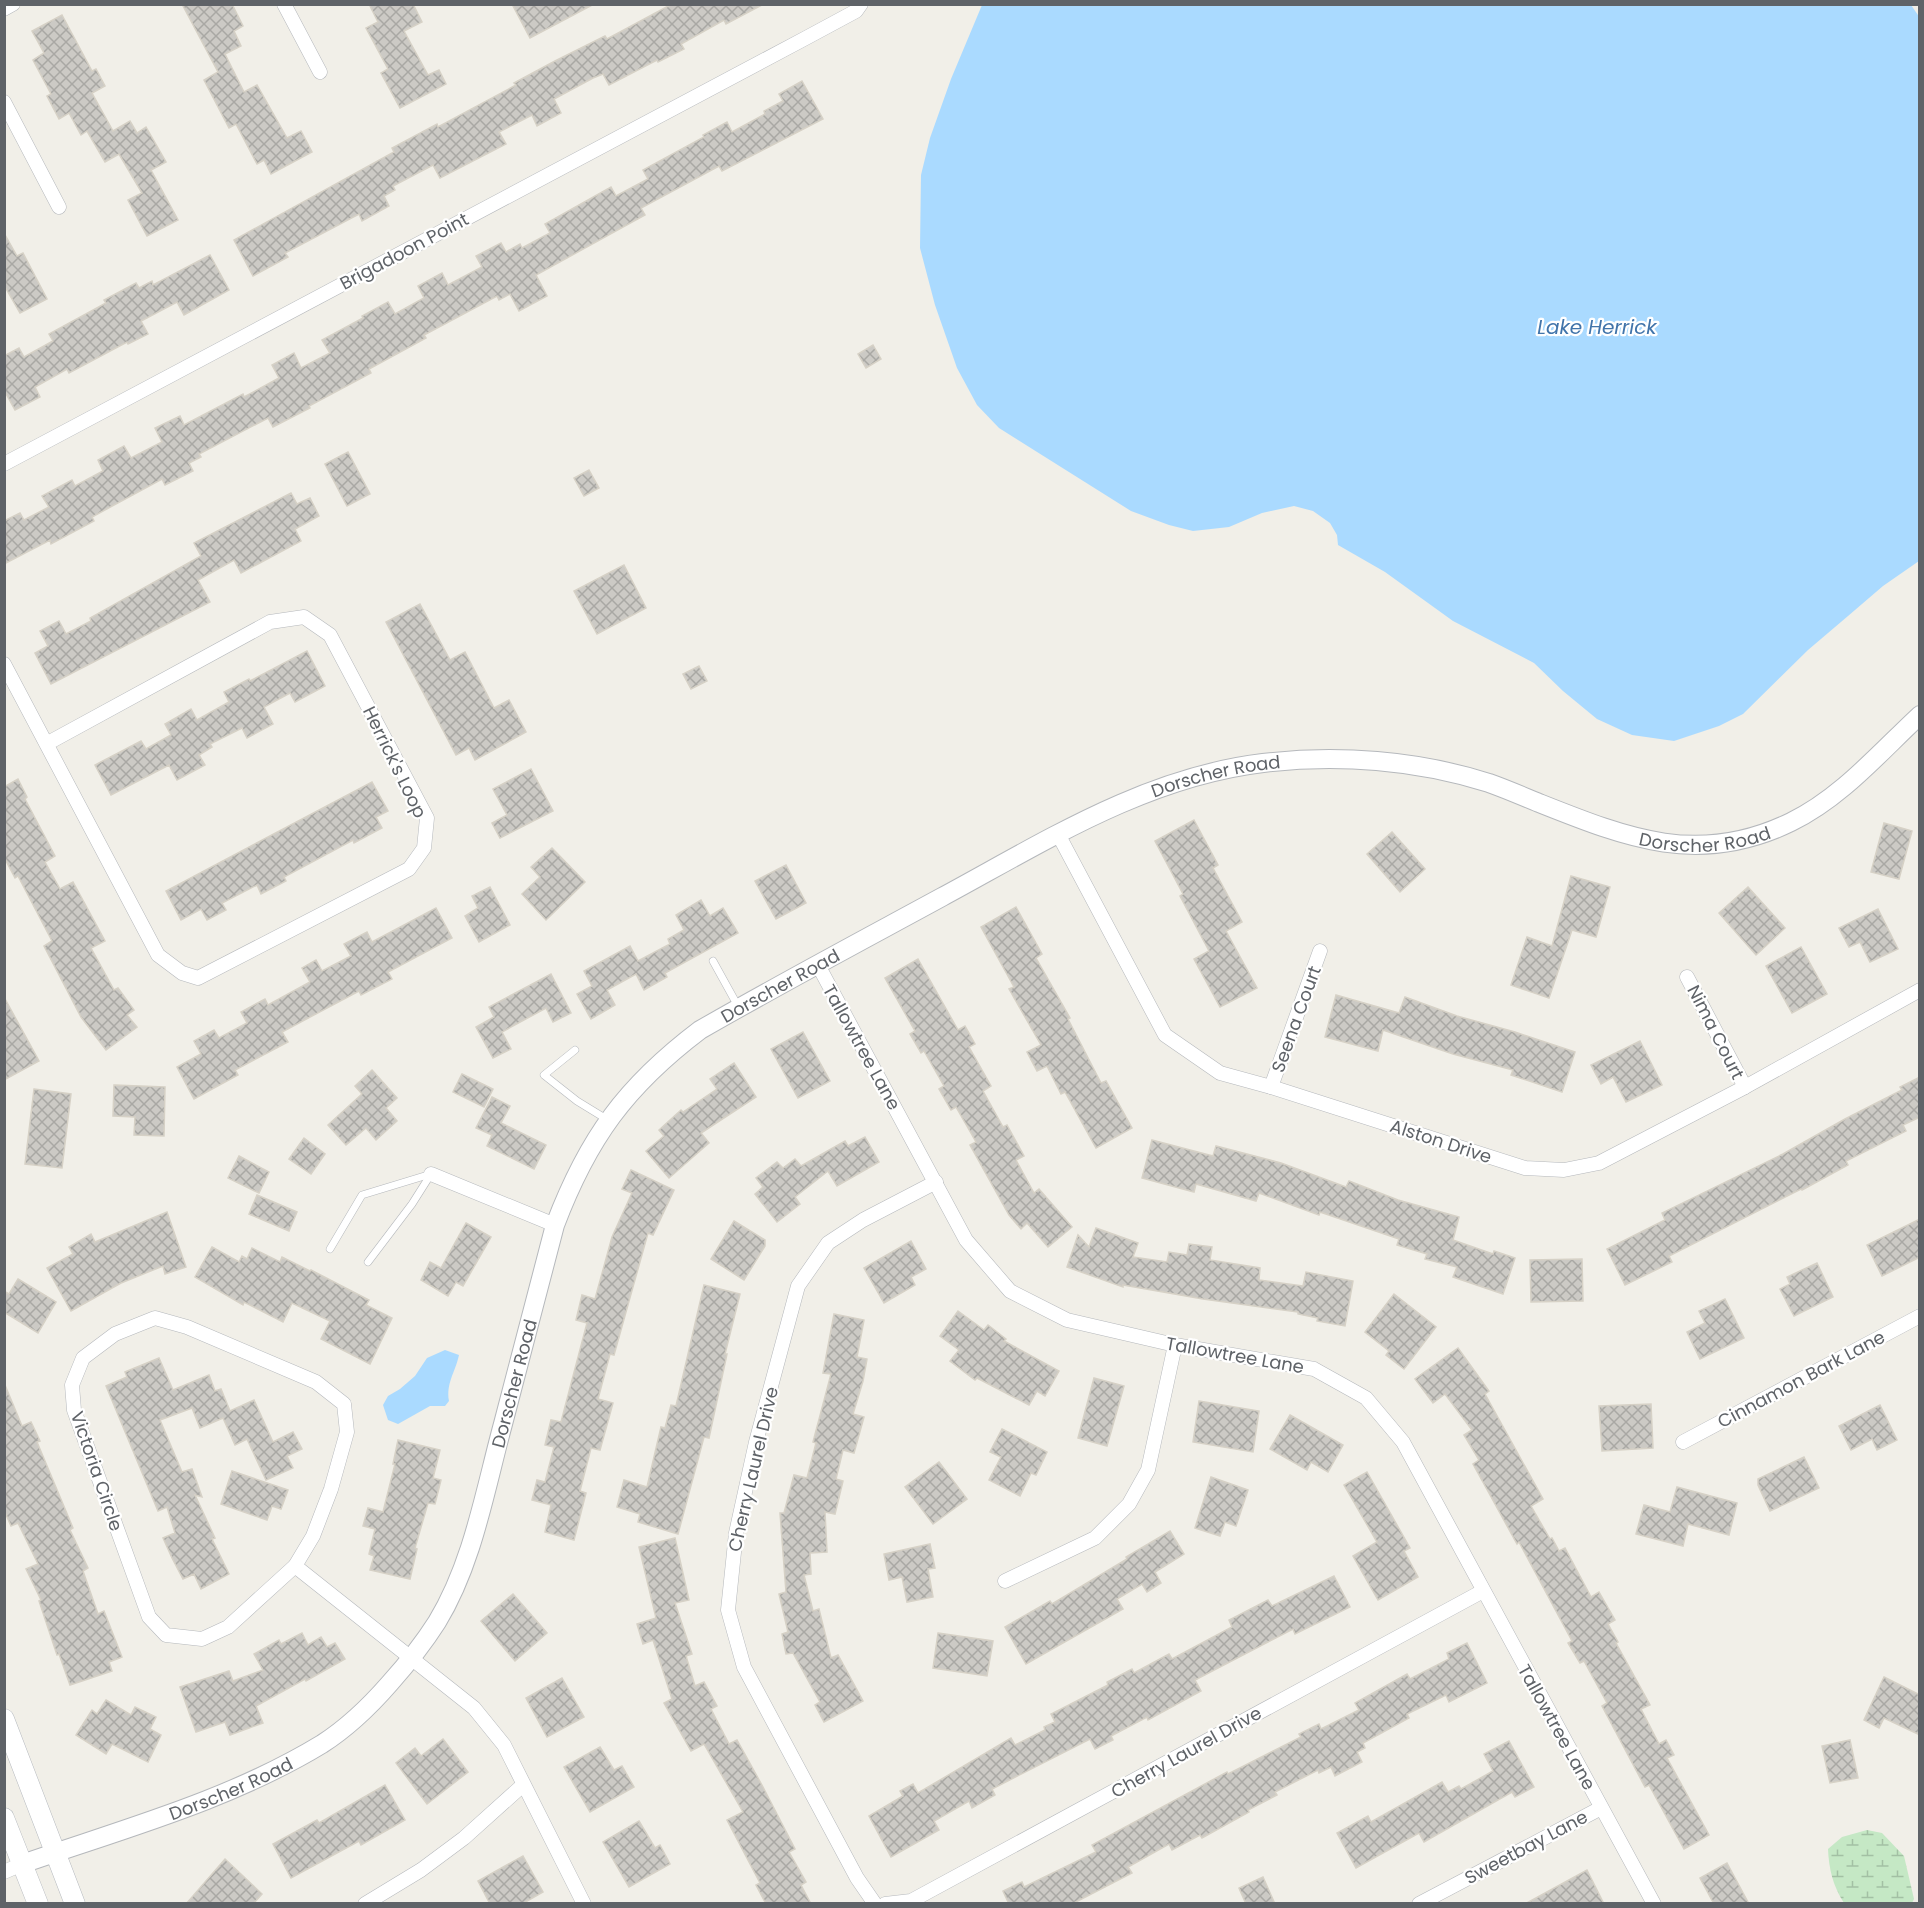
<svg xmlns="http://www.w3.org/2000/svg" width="1924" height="1908" viewBox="0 0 1924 1908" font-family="Poppins,sans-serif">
	<defs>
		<pattern id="wetland-marsh" width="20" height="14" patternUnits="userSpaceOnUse" patternTransform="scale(1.5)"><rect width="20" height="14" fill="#c5e8c5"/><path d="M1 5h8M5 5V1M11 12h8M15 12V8" fill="none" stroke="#a3c0a4"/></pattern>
		<pattern id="building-cross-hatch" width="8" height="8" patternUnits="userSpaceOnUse" patternTransform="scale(1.5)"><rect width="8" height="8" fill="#cccac5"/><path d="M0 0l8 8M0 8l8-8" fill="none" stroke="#a9a8a4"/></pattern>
	</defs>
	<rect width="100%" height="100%" fill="#f1efe8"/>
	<path fill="url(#wetland-marsh)" d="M1867,1830L1882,1833L1904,1856L1914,1899L1912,1903H1844C1833,1886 1829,1870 1828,1849L1842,1837Z"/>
	<g fill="#aadaff">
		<path d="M982,5H1911L1920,18L1919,561L1883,586L1848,616L1808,650L1743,714L1719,726L1674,741L1632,735L1597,719L1563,691L1534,663L1453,621L1385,572L1338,545L1337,535L1330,523L1313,511L1294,506L1262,513L1229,527L1193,531L1169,525L1131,511L999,428L977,405L957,368L935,305L920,248L921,175L930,138L951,79Z"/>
		<path d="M445,1350L459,1355C455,1373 446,1383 449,1401L445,1406H430L398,1424L388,1420L383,1405L388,1396L400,1389L415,1376L427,1358Z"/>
	</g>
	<g fill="url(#building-cross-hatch)" stroke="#d6d1c6" stroke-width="1.5">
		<path d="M182,4H232L243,26L234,31L241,46L225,54L244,92L257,85L287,138L301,131L312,152L271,174L264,160L257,164L236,124L229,128L204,80L218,72Z"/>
		<path d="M369,4H413L422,22L404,31L428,75L439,70L446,84L400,108L381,73L388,69L366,28L378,22Z"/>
		<path d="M512,4H594L530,38Z"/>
		<path d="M672,4H764L726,24L724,20L681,44L684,49L658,62L657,60L609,85L603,74L593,78L554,99L561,113L537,126L532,115L499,132L506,144L440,178L433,165L393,186L395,190L384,196L389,206L362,221L359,214L285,253L288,257L253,276L234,240L394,152L392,148L437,124L438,127L516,85L514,83L555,61L605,36L607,39Z"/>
		<path d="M62,15L92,71L96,69L105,86L92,93L113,131L130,121L137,133L146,127L166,162L151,170L178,220L147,236L128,200L142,193L119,154L105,162L87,131L81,135L69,113L59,119L47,96L51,94L33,60L44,53L32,31Z"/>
		<path d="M802,81L823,119L722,171L719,166L641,208L645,215L536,275L547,296L519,311L510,294L499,300L497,296L424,335L426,338L369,369L371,373L309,406L310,408L273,427L268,418L199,454L201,457L189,463L193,471L165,485L162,479L92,517L94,521L51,544L50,540L4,564V521L20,513L24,520L49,507L42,496L72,480L75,486L103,471L98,460L124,446L131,458L162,442L155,428L180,416L184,425L243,394L244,397L279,378L272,365L294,353L301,368L330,353L322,340L363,318L362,316L388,302L395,314L424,298L418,286L442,273L448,285L482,267L476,256L501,243L506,252L520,244L522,248L550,233L545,224L611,187L616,196L648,179L643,170L704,137L703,135L727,122L732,132L765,114L764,111L783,101L779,94Z"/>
		<path d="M4,233L17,256L23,253L47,299L20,313L4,285Z"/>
		<path d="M210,255L229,290L184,315L177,302L141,321L148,334L128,344L127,342L69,373L67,369L35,387L40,397L15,410L4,390V356L19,348L24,357L53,341L49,334L106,303L104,300L136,283L139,288L152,281L153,285Z"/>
		<path d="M873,345L881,359L866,368L858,354Z"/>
		<path d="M348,452L370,494L347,506L325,464Z"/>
		<path d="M589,470L599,488L584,496L574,478Z"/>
		<path d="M291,493L297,504L310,498L319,516L295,529L301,541L241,573L234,560L198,580L210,602L51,684L35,653L48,646L40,631L59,621L66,634L91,621L90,618L201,556L194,543Z"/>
		<path d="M624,565L646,608L597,634L574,591Z"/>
		<path d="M420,604L450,660L465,652L494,708L509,700L526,732L475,760L469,748L456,755L386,622Z"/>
		<path d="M307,651L325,686L295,702L290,693L264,707L273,724L247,738L242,728L210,744L212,747L199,755L205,765L177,780L169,765L111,795L95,765L141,741L146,749L171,735L165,724L191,709L197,720L229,702L224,692L249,679L250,681Z"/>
		<path d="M699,666L707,681L691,689L683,674Z"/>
		<path d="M531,769L553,811L500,838L492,823L507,815L493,789Z"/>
		<path d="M18,779L27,797L25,799L55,856L45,862L60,889L73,882L105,941L91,948L114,990L118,988L134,1010L127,1015L137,1027L106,1050L81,1017L44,946L52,941L18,876L15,878L4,857V787Z"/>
		<path d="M372,782L388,811L376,817L382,828L354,843L353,840L284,877L286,881L261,894L257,885L222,903L226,910L207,920L201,909L181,920L166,891Z"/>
		<path d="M1194,820L1218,865L1213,868L1242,922L1226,931L1257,988L1220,1007L1194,959L1209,951L1180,896L1183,894L1155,841Z"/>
		<path d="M1884,823L1912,831L1899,879L1871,872Z"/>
		<path d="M1392,832L1425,869L1400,892L1367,854Z"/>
		<path d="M552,848L585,882L546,920L522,894L540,877L531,867Z"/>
		<path d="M786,865L806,903L776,919L755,881Z"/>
		<path d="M1571,876L1610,887L1596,937L1572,930L1549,998L1511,985L1527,937L1552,946Z"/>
		<path d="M490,887L510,925L479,942L465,916L478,908L472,896Z"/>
		<path d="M1748,887L1785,928L1756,955L1719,913Z"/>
		<path d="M701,900L710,916L723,908L738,933L665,973L667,977L644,990L636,974L607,990L615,1005L591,1019L577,994L592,986L584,971L630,946L638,961L670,944L668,939L684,930L676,915Z"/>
		<path d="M1016,907L1042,954L1036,958L1070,1018L1068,1019L1101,1083L1106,1081L1132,1128L1096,1148L1065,1092L1061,1094L1047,1066L1037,1071L1027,1052L1041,1045L1009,989L1014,987L981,927Z"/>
		<path d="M436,908L452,938L388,972L392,979L361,995L359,991L282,1032L288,1042L235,1070L238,1075L194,1099L177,1067L201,1054L194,1041L214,1030L219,1038L247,1023L241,1012L265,999L268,1005L310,982L302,968L316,960L322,971L351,956L344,944L367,932L372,942Z"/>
		<path d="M1878,909L1898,949L1870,962L1860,942L1849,947L1839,928Z"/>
		<path d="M1801,947L1827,994L1792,1013L1766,966Z"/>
		<path d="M918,959L958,1030L965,1026L975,1044L969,1047L991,1086L983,1091L1003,1127L1007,1125L1024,1156L1016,1160L1034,1193L1039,1189L1072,1227L1048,1247L1027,1223L1021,1229L1009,1215L970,1145L976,1142L956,1107L951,1110L939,1089L944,1086L924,1051L921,1053L910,1034L915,1031L885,978Z"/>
		<path d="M551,974L571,1013L553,1022L546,1008L502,1032L511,1049L493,1058L476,1027L494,1017L489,1007Z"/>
		<path d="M1336,995L1399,1013L1405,997L1457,1016L1515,1032L1575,1052L1562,1092L1511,1075L1513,1070L1453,1054L1383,1030L1378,1051L1325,1037Z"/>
		<path d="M4,997L39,1061L4,1080Z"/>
		<path d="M803,1032L830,1081L798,1098L771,1049Z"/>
		<path d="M1640,1041L1662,1085L1626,1102L1613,1077L1601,1084L1591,1065Z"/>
		<path d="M734,1063L756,1097L701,1133L709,1143L669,1178L646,1151L664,1136L659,1130L681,1110L683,1112L717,1089L710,1079Z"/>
		<path d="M372,1070L397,1098L386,1108L397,1121L376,1140L366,1128L346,1145L328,1125L362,1094L355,1086Z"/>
		<path d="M462,1074L493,1089L484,1107L453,1092Z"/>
		<path d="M1920,1077V1117L1903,1125L1906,1131L1846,1161L1848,1165L1802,1190L1801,1189L1669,1256L1672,1262L1625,1285L1607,1249L1665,1220L1662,1213L1783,1154L1845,1119L1902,1090L1900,1087Z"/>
		<path d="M114,1085L165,1087L164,1136L134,1135L135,1117L113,1116Z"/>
		<path d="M34,1089L71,1094L62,1168L25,1164Z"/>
		<path d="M492,1097L510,1106L501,1123L546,1145L534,1169L487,1146L492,1135L476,1128Z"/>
		<path d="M865,1137L879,1162L837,1186L828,1171L795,1197L800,1204L777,1222L755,1194L763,1187L756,1178L777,1162L783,1168L795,1159L801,1166L845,1141L848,1146Z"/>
		<path d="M304,1138L325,1154L311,1174L289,1159Z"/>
		<path d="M1152,1140L1213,1156L1216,1146L1281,1163L1346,1187L1349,1181L1398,1200L1459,1217L1453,1240L1493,1254L1494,1251L1515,1258L1503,1294L1453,1277L1457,1267L1425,1259L1427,1254L1397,1245L1399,1239L1320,1212L1319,1215L1259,1193L1256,1201L1196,1184L1194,1192L1142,1178Z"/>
		<path d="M239,1156L269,1172L259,1193L228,1178Z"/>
		<path d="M631,1170L674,1190L653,1235L648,1233L614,1355L610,1354L598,1399L613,1403L600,1450L591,1448L580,1491L586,1493L574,1540L545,1532L551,1505L532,1500L537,1480L545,1482L554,1447L545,1445L551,1420L561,1422L587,1323L576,1320L582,1295L595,1299L612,1237L632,1193L622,1189Z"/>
		<path d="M257,1195L297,1212L289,1231L249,1214Z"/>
		<path d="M167,1212L186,1267L165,1274L163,1266L121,1283L71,1311L47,1268L73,1254L69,1247L91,1234L95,1242Z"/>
		<path d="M1920,1219V1257L1882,1276L1867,1245Z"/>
		<path d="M734,1221L765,1240V1246L744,1280L711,1259Z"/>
		<path d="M466,1223L491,1237L463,1286L456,1282L448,1296L421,1280L430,1262L441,1268Z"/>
		<path d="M1096,1228L1138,1243L1133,1257L1167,1262L1169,1252L1187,1255L1189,1244L1212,1247L1210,1260L1260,1268L1259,1280L1303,1286L1306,1272L1353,1281L1345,1326L1317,1321L1318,1318L1298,1314V1312L1203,1299L1123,1285V1287L1067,1267L1078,1235L1089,1247Z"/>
		<path d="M911,1241L926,1269L911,1277L915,1285L884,1303L864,1268Z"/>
		<path d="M212,1247L239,1262L242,1256L247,1259L252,1248L280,1262L282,1257L310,1271L311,1270L369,1300L366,1305L392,1318L370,1364L321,1339L330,1321L292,1303L283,1322L244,1302L243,1305L195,1277Z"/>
		<path d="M1582,1259L1583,1301L1531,1302L1530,1260Z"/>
		<path d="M1817,1263L1833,1297L1794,1316L1780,1289L1790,1284L1787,1277Z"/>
		<path d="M18,1279L56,1302L38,1333L4,1312V1291L9,1294Z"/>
		<path d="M704,1285L740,1294L725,1354H727L709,1438L704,1437L678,1534L638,1522L640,1514L617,1507L624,1480L647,1487L661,1427L665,1428L671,1405L676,1406Z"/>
		<path d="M1394,1294L1436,1327L1404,1369L1386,1355L1389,1351L1365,1332Z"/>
		<path d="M1725,1299L1744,1338L1700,1359L1687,1332L1705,1323L1699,1311Z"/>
		<path d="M958,1311L984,1330L988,1325L1006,1339L1004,1341L1059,1371L1045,1396L1037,1391L1029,1405L977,1378L975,1380L950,1361L959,1350L940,1336Z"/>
		<path d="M834,1314L864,1320L857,1357L867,1359L863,1381L853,1414L864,1417L854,1453L843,1450L836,1479L843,1481L835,1514L825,1512L827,1552L810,1553L811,1574L804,1575L813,1611L819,1609L831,1658L838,1655L863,1701L824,1722L815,1705L820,1702L793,1653L786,1654L782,1634L788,1632L779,1594L786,1592L780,1513H784L794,1475L807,1478L816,1443L813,1442L831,1374L823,1373Z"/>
		<path d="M1458,1348L1489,1391L1485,1394L1543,1499L1531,1506L1550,1539L1552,1538L1559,1551L1565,1548L1591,1597L1599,1592L1615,1620L1608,1624L1618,1642L1616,1643L1650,1705L1641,1709L1659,1744L1666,1740L1674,1755L1667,1758L1709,1835L1684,1849L1649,1785L1645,1787L1602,1706L1607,1703L1584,1661L1580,1663L1568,1643L1572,1641L1519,1542L1517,1544L1473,1464L1479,1460L1464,1435L1472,1430L1445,1394L1433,1403L1415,1379Z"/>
		<path d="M159,1358L173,1390L209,1375L215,1391L221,1389L230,1411L254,1400L273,1442L293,1432L302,1449L287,1456L293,1468L266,1480L247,1439L235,1445L223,1418L200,1428L192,1408L160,1420L182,1472L192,1469L202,1497L195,1495L215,1538L212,1539L229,1574L201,1589L194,1574L183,1579L172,1558L163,1538L175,1533L167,1507L158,1511L106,1386L127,1377L125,1372Z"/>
		<path d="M1094,1378L1124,1386L1107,1446L1078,1438Z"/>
		<path d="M5,1385L22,1426L31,1422L40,1441L37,1442L73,1528L70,1530L88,1568L83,1571L98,1614L104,1611L122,1657L109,1662L112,1671L70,1685L59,1654L57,1655L39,1601L41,1600L26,1569L38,1564L18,1523L11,1526L4,1510Z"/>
		<path d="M1199,1401L1259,1411L1253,1452L1193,1442Z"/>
		<path d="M1651,1404L1653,1448L1602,1451L1599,1406Z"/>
		<path d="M1880,1405L1897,1440L1877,1450L1872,1439L1851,1450L1839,1426Z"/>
		<path d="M1290,1415L1343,1445L1328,1472L1311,1462L1307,1470L1270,1449Z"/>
		<path d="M1002,1429L1047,1452L1036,1475L1031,1473L1020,1496L989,1480L1001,1457L990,1452Z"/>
		<path d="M398,1440L440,1450L433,1478L441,1480L435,1504L428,1503L415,1548L417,1549L410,1579L370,1570L374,1556L369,1554L375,1529L363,1526L368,1508L383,1512L395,1464H393Z"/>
		<path d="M1804,1457L1819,1488L1770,1511L1758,1485V1479Z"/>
		<path d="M939,1462L967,1499L933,1524L905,1487Z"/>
		<path d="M232,1471L288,1490L281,1509L272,1506L267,1520L221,1504Z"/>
		<path d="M1367,1472L1410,1548L1404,1551L1418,1577L1378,1600L1353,1556L1377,1542L1344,1485Z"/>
		<path d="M1211,1477L1248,1490L1236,1526L1225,1522L1220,1536L1195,1528Z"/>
		<path d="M1677,1487L1737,1503L1729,1535L1688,1524L1683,1546L1636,1534L1644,1505L1670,1512Z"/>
		<path d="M1170,1531L1184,1554L1155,1572L1161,1583L1147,1592L1142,1584L1117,1599L1123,1609L1026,1664L1005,1627L1050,1601L1052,1604L1127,1559L1126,1557Z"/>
		<path d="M675,1538L689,1600L675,1603L692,1654L686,1656L695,1686L704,1682L717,1706L711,1709L729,1744L737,1740L763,1787L795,1849L789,1852L806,1882L801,1885L811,1904H766L756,1885L760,1883L727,1820L743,1812L704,1744L691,1751L664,1703L672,1699L653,1640L643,1644L637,1624L656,1618L639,1547Z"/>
		<path d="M930,1544L935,1568L928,1569L933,1597L907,1602L902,1577L889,1580L884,1554Z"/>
		<path d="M1334,1576L1350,1607L1295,1634L1293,1629L1195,1680L1201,1691L1148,1720L1147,1717L1111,1736L1113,1740L1095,1749L1090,1739L992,1789L995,1795L972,1808L969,1801L934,1821L939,1830L891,1857L869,1816L903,1796L900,1791L913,1784L918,1793L1011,1738L1015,1745L1045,1730L1044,1727L1055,1722L1051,1714L1108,1685L1107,1682L1132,1669L1134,1673L1169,1654L1172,1659L1232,1627L1229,1620L1268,1600L1272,1606Z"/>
		<path d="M513,1594L547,1633L515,1661L481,1621Z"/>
		<path d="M302,1633L308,1645L321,1637L327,1647L335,1643L345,1659L306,1681L305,1679L256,1706L263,1723L230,1735L225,1722L196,1732L180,1687L229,1671L233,1681L263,1670L254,1654L279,1640L281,1644Z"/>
		<path d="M938,1633L993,1641L987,1676L933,1668Z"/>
		<path d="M1467,1643L1487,1683L1449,1702L1446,1695L1407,1714L1409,1718L1363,1743L1365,1748L1357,1752L1362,1762L1335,1776L1331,1767L1319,1773L1318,1770L1275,1792L1277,1795L1248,1810L1249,1812L1202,1838L1200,1835L1172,1850L1169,1844L1128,1867L1132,1873L1072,1904H1009L1003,1891L1022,1882L1024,1887L1096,1852L1092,1845L1227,1772L1228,1774L1301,1737L1299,1734L1319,1724L1321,1729L1359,1710L1355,1703L1407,1674L1410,1679L1449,1659L1447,1653Z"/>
		<path d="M1884,1677L1920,1695V1735L1884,1718L1879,1728L1864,1720Z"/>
		<path d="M562,1678L584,1717L547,1737L526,1698Z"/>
		<path d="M106,1700L131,1715L135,1707L156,1717L150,1729L161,1735L148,1762L112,1744L106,1754L76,1735L92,1710L97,1714Z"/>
		<path d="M443,1739L468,1772L427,1804L396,1763L415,1748L421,1756Z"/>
		<path d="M1850,1740L1858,1778L1830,1783L1822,1746Z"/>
		<path d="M1509,1741L1534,1787L1515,1797L1512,1792L1424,1842L1419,1833L1356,1868L1337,1833L1368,1816L1371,1822L1442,1782L1448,1792L1459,1786L1461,1789L1493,1771L1484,1754Z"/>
		<path d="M600,1747L614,1770L622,1766L634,1787L590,1812L564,1767Z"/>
		<path d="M385,1785L405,1820L361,1845L359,1841L291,1878L273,1844L317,1820L319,1823Z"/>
		<path d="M639,1821L655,1848L660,1845L670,1864L629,1887L603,1842Z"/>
		<path d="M523,1856L543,1892L522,1904H490L478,1881Z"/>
		<path d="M225,1859L262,1894L253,1904H186Z"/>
		<path d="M1727,1863L1749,1904H1714L1700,1878Z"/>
		<path d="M1587,1870L1604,1904H1525Z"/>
		<path d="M1263,1877L1275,1904H1246L1239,1888Z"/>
	</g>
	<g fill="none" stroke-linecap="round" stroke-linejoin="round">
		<g stroke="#b5b8bc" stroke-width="8">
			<g id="service">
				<path d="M713,961L739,1008"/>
				<path d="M575,1050L544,1075L577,1101L608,1120"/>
				<path d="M330,1249L362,1195L431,1174"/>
				<path d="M368,1262L412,1204L431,1174"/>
			</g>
		</g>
		<g stroke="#b5b8bc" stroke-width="15">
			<g id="minor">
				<path d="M284,4L320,72"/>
				<path d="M4,9L13,4"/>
				<path d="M4,102L59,207"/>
				<path d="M4,464L804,39L856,11L861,4"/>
				<path d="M4,664L158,955L182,973L198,978L409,869L424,848L427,818L330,635L304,617L270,622L48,743"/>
				<path d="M1058,834L1165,1035L1220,1073L1271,1087L1525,1168L1564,1170L1599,1163L1745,1087L1920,990"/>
				<path d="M818,965L966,1240L1010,1291L1067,1320L1175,1345L1314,1369L1366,1398L1403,1442L1654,1904"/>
				<path d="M1687,977L1745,1087"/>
				<path d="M1271,1087L1320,951"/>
				<path d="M431,1174L555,1225"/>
				<path d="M155,1318L187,1327L316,1382L344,1404L347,1432L331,1489L313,1536L295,1566L228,1627L202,1639L166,1635L149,1617L74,1410L72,1385L83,1358L115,1334Z"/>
				<path d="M1683,1442L1920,1316"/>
				<path d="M295,1566L474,1708L504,1745L584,1904"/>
				<path d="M1005,1581L1095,1538L1129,1504L1148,1470L1175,1345"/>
				<path d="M4,1872L22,1864"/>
				<path d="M365,1904L421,1870L464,1838L523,1785"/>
				<path d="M875,1904L857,1878L744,1667L728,1610L736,1533L756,1442L798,1286L828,1243L863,1220L936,1182"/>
				<path d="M885,1904L911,1901L1483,1591"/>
				<path d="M1419,1904L1601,1808"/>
			</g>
		</g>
		<g stroke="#b5b8bc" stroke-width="20">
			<g id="tertiary">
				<path id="s1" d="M22,1864C123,1829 230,1800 322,1744C347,1728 370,1706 390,1683C407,1664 423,1644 437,1622C473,1563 485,1490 503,1424C520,1357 538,1291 555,1225C588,1138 626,1086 700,1030C780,984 861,941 942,897C1044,842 1145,777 1263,763C1337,754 1417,760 1489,783C1506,789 1522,796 1539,803C1627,838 1699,867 1791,822C1841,798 1880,752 1920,715"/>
			</g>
		</g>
		<g stroke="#b6babf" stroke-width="21">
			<g id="secondary">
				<path d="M4,1719L75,1904"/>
				<path d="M4,1818L38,1904"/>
			</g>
		</g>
		<use href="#service" stroke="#fff" stroke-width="7"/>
		<use href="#minor" stroke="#fff" stroke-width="14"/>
		<use href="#tertiary" stroke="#fff" stroke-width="18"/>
		<use href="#secondary" stroke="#fff" stroke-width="20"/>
	</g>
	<g text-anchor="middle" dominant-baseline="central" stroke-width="4.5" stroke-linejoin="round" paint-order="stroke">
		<g font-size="18" fill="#5f6368" stroke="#fff">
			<text transform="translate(404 251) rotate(-28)">Brigadoon Point</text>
			<text transform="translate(395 762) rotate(64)">Herrick's Loop</text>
			<text stroke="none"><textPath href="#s1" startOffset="1732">Dorscher Road</textPath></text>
			<text stroke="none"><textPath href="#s1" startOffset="2236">Dorscher Road</textPath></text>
			<text stroke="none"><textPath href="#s1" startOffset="1246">Dorscher Road</textPath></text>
			<text transform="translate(1296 1019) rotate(-70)">Seena Court</text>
			<text transform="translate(1716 1032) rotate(63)">Nima Court</text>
			<text transform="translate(862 1047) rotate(61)">Tallowtree Lane</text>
			<text transform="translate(1441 1141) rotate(18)">Alston Drive</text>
			<text transform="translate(1235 1355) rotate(10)">Tallowtree Lane</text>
			<text transform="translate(1801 1379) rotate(-28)">Cinnamon Bark Lane</text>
			<text stroke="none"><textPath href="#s1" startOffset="744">Dorscher Road</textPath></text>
			<text transform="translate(753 1469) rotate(-77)">Cherry Laurel Drive</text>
			<text transform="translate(97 1471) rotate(71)">Victoria Circle</text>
			<text transform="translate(1557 1727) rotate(61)">Tallowtree Lane</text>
			<text transform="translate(1186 1752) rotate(-29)">Cherry Laurel Drive</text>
			<text stroke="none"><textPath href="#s1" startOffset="222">Dorscher Road</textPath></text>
			<text transform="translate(1526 1847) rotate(-28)">Sweetbay Lane</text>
		</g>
		<g font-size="20" font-style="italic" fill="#4174aa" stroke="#fff">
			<text x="1597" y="327">Lake Herrick</text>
		</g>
	</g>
	<rect width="1924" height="1908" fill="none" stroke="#5f6368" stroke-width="12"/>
</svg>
